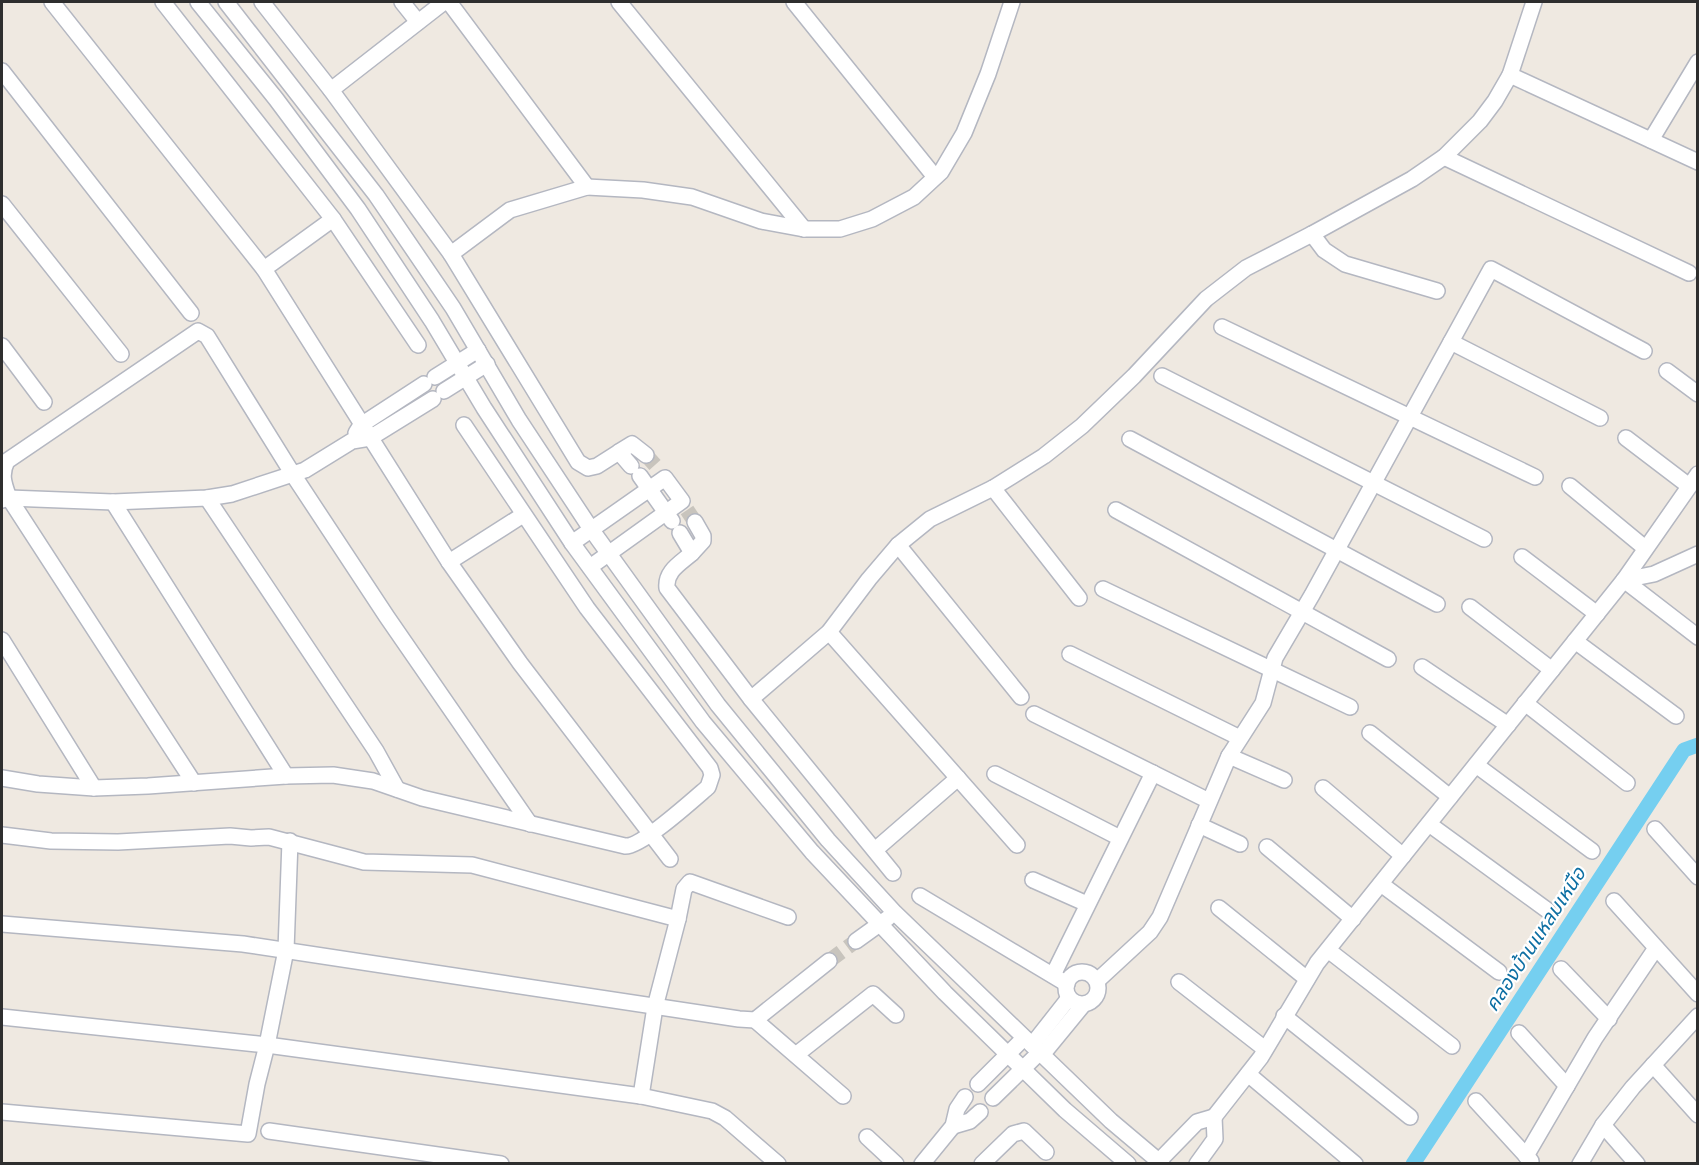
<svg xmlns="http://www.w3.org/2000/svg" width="1699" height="1165" viewBox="0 0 1699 1165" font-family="Cabin,'Noto Sans Thai',sans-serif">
	<rect width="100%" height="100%" fill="#efe9e1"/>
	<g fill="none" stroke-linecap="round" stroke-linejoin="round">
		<path stroke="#75cff0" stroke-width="15" d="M1413,1164L1684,750L1698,745"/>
		<g stroke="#c8c4bd" stroke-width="15" stroke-dasharray="15 8" stroke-linecap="butt">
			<path d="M646,455L655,465"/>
			<path d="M687,510L695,522"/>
			<path d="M829,961L856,941"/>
		</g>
		<g stroke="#b4b7c1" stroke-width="18">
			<g id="minor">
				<path d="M52,2L264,269L449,562L520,663L670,859"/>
				<path d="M163,2L333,219L418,345"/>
				<path d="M198,2L276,99L358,209L432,321L484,408L572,543L703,722L812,852L945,993L1065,1110L1128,1164"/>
				<path d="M226,2L376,195L453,308L519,420L591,529L718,705L828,840L895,913L1111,1121L1162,1164"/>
				<path d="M262,2L331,90L451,254L578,462L588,468L597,466L619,452"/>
				<path d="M402,2L418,22"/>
				<path d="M449,2L587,187L510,210L451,254"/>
				<path d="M619,2L804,229"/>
				<path d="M794,2L935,177"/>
				<path d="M2,71L191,313"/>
				<path d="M1510,75L1698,162"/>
				<path d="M331,90L444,2"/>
				<path d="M1651,140L1698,62"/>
				<path d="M1444,157L1689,273"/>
				<path d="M587,187L643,190L692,197L761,221L804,229H840L872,219L914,197L941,172L964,133L988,74L1012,2"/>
				<path d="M2,204L121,354"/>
				<path d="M1312,234L1324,250L1345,264L1437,291"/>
				<path d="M264,269L333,219"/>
				<path d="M1222,327L1535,477"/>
				<path d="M1451,342L1600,418"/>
				<path d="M2,346L44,402"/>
				<path d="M1667,371L1698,394"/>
				<path d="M1162,376L1484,539"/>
				<path d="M435,377L478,350"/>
				<path d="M444,391L487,364"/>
				<path d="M356,433L361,425L424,384"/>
				<path d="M1626,438L1689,486"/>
				<path d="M1130,439L1437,604"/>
				<path d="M631,466L619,452L632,444L646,455"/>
				<path d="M640,476L672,521"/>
				<path d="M1570,486L1645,548"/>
				<path d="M993,488L1079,598"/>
				<path d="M207,498L376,751L397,789"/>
				<path d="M2,500L9,498L113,502L207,498L232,494L305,470L352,441L370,438L433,399"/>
				<path d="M113,502L286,776"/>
				<path d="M1116,510L1388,659"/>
				<path d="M680,533L692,553L703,541V536L695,522"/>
				<path d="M572,543L665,478L682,501L590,567"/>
				<path d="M898,545L1021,697"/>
				<path d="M692,553C681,563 665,571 667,588L751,699L829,632L869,579L898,545L930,519L993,488L1044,456L1082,426L1134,376L1206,299L1246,268L1312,234L1412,179L1444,157L1480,121L1495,101L1510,75L1534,2"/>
				<path d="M1522,557L1597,614"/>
				<path d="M449,562L523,515"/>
				<path d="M1624,580L1698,637"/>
				<path d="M1624,580L1654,574L1698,554"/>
				<path d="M1103,589L1350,707"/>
				<path d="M1470,607L1552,670"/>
				<path d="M829,632L1017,845"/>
				<path d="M2,640L94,788"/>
				<path d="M1575,641L1676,716"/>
				<path d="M1070,654L1240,738"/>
				<path d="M1422,667L1508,725"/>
				<path d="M751,699L893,873"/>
				<path d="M1525,703L1627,783"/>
				<path d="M1034,714L1209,801"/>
				<path d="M1370,733L1450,797"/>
				<path d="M1229,756L1284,780"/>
				<path d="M1476,765L1592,851"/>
				<path d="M995,774L1120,838"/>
				<path d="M2,778L38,784L94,788L148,786L286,776L333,775L373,781L422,798L625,846C640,848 694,799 708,787L712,775L710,768L587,608L464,425"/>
				<path d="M194,783L9,498C4,484 0,475 7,461L198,331L207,336L294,476L387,617L530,824"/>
				<path d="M1323,788L1403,856"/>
				<path d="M1429,824L1547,910"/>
				<path d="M1199,825L1240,844"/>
				<path d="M1655,829L1698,877"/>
				<path d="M2,835L51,841L118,842L230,836L251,838L269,837L364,862L472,865L678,919"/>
				<path d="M1267,847L1353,919"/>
				<path d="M875,850L958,778"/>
				<path d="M1033,880L1087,904"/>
				<path d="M1381,884L1499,972"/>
				<path d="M920,896L1067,984"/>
				<path d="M1614,901L1698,994"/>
				<path d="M1219,908L1307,979"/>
				<path d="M2,924L243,944L739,1019L755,1020L829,961"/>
				<path d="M856,941L888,918"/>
				<path d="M1328,950L1452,1046"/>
				<path d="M1561,969L1609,1019"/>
				<circle cx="1082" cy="988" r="16"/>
				<path d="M1053,975L1153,773"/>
				<path d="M1097,981L1150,932L1160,917L1229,756L1263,703L1275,658L1312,595L1491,269L1644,351"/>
				<path d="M1179,982L1265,1049"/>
				<path d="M1284,1016L1410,1117"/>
				<path d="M2,1017L267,1045L641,1096L712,1111L725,1118L778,1164"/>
				<path d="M755,1020L843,1096"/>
				<path d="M1519,1033L1567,1086"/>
				<path d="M1032,1045L1069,998"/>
				<path d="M797,1054L873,994L896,1015"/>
				<path d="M1042,1055L1083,1005"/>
				<path d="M1653,1065L1698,1115"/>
				<path d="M1248,1074L1355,1164"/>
				<path d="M978,1084L1024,1038"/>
				<path d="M641,1096L655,1007L678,919L684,889L690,882L788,917"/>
				<path d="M993,1098L1040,1052"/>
				<path d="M1476,1101L1531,1161"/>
				<path d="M2,1112L248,1134L257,1084L267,1045L286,950L290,841"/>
				<path d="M1214,1117L1261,1057L1317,963L1624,580L1698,474"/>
				<path d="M1603,1125L1637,1164"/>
				<path d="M953,1126L970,1121L980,1112"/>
				<path d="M269,1131L501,1164"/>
				<path d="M867,1137L896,1164"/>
				<path d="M1526,1156L1595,1038L1656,948"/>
				<path d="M1159,1161L1197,1122L1214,1117L1215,1139L1197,1164"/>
				<path d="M922,1164L953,1126L957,1109L965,1097"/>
				<path d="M982,1164L1013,1134L1024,1131L1046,1152"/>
				<path d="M1580,1164L1603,1125L1633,1087L1698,1016"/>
			</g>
		</g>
		<use href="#minor" stroke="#fff" stroke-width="15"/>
	</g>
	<g text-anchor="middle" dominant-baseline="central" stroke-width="4.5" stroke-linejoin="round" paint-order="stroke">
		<g font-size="20" font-style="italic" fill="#0d6fa3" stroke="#fff">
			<text transform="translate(1535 939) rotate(-57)">คลองบ้านแหลมเหนือ</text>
		</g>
	</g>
	<rect width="1699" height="1165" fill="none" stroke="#2e2e2e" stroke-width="6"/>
</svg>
